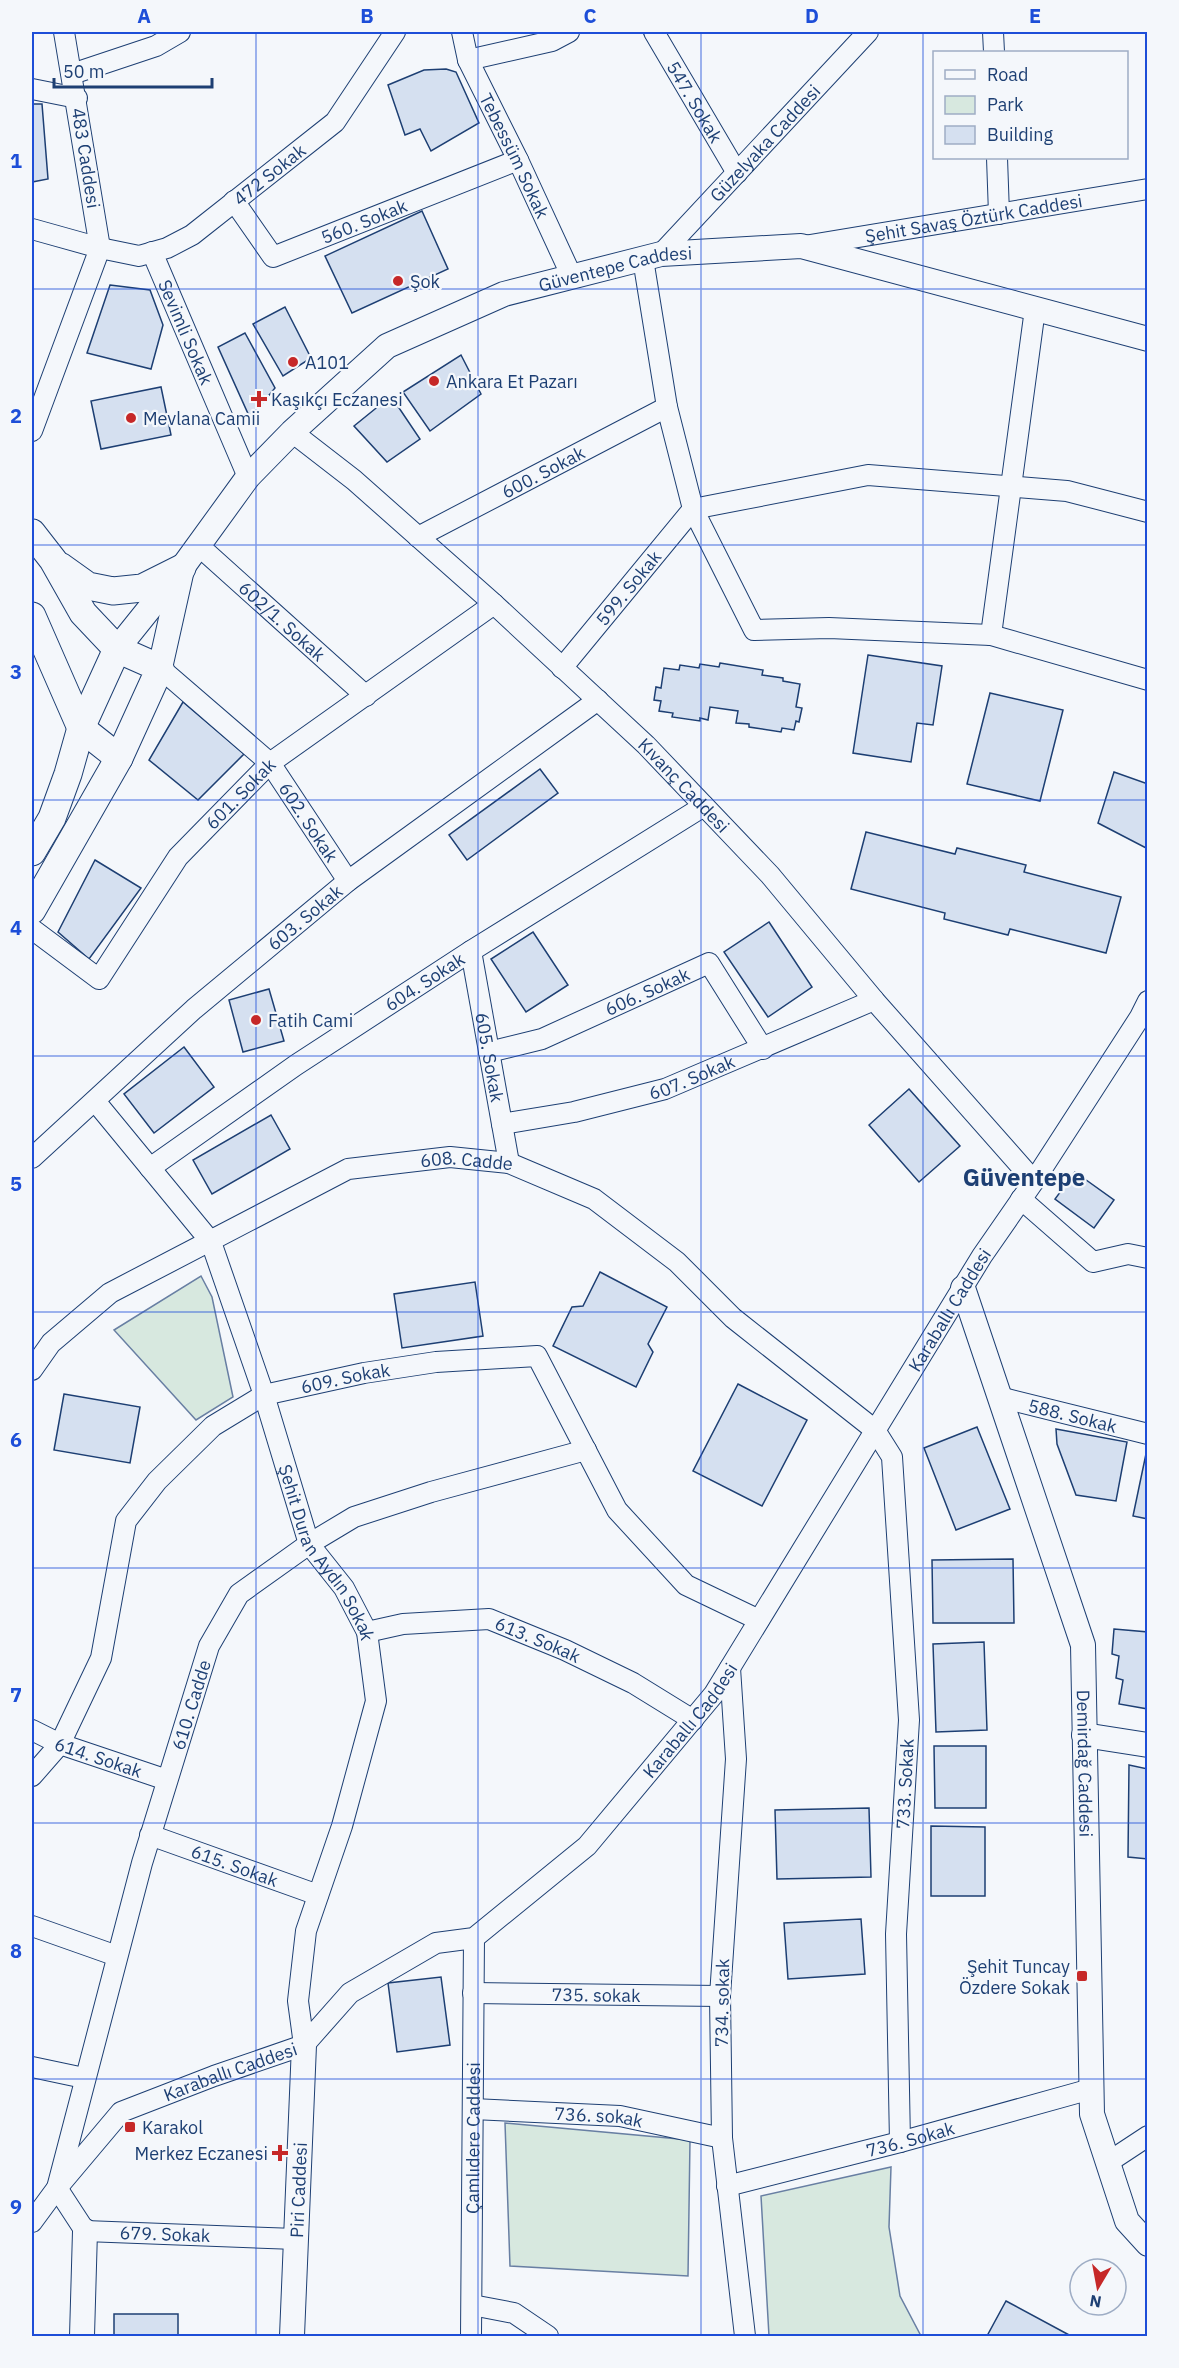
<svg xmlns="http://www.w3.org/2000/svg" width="1179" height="2368" viewBox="0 0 1179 2368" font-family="'IBM Plex Sans',sans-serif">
	<rect width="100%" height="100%" fill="#f4f7fb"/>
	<g fill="#d7e8df" stroke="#687fa3" stroke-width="1.5">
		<path d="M201,1276L212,1297L233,1397L196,1420L114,1330Z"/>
		<path d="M505,2123L690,2140L688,2276L510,2266Z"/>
		<path d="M891,2167L889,2227L900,2296L921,2336H769L761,2196Z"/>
	</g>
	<g fill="#d5e0f0" stroke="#1d3f73" stroke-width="1.5">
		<path d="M446,69L456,72L479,123L431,151L420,129L405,135L388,85L424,70Z"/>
		<path d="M32,104H42L48,179L32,182Z"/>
		<path d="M422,211L448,269L352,313L325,256Z"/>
		<path d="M110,285L150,290L163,325L151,369L87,353Z"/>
		<path d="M285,307L311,358L283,376L253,324Z"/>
		<path d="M245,333L275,388L250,418L218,347Z"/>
		<path d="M461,355L481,394L430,431L403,392Z"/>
		<path d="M161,387L171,435L101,449L91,401Z"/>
		<path d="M391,396L420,439L387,462L354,426Z"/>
		<path d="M868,655L942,666L933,725L917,723L911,762L853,753Z"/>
		<path d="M720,663L763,670L762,675L783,678V681L800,684L796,707L802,708L799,722L796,721L794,730L782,728L781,732L749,727V724L736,723L738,711L710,707L708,720L700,718V721L672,717L673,713L659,711L661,701L654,700L656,687L661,688L664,668L679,670L680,665L699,668L700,664L719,667Z"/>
		<path d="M990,693L1063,710L1040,801L967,784Z"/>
		<path d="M183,702L244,754L198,800L149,760Z"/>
		<path d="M540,769L558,793L467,860L449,835Z"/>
		<path d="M1114,772L1148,784V849L1098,823Z"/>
		<path d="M866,832L955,854L957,848L1026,865L1024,872L1121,897L1106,953L1010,929L1008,935L944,919L945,913L851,889Z"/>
		<path d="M95,860L141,888L89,959L58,932Z"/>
		<path d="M769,922L812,987L768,1017L724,952Z"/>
		<path d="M533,932L568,985L526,1012L491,959Z"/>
		<path d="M269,989L284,1041L243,1052L229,1000Z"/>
		<path d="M184,1047L214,1087L154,1133L124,1094Z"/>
		<path d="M909,1089L960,1146L919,1182L869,1125Z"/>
		<path d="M271,1115L290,1149L212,1194L193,1160Z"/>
		<path d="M1075,1172L1114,1200L1094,1228L1055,1199Z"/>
		<path d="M600,1272L667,1307L648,1344L653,1352L636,1387L553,1346L572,1307L583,1306Z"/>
		<path d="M475,1282L483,1336L402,1348L394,1294Z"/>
		<path d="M738,1384L807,1420L762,1506L693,1471Z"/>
		<path d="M64,1394L140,1407L130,1463L54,1450Z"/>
		<path d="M977,1427L1010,1509L956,1530L924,1448Z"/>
		<path d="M1056,1429L1127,1442L1116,1501L1076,1495L1057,1444Z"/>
		<path d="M1147,1449L1148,1450V1519L1133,1516Z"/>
		<path d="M1013,1559L1014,1623H933L932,1560Z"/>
		<path d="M1114,1629L1148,1632V1709L1119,1704L1123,1680L1116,1678L1119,1656L1112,1654Z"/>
		<path d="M984,1642L987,1730L936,1732L933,1644Z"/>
		<path d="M934,1746H986V1808H935Z"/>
		<path d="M1129,1765L1148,1769V1859L1128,1857Z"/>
		<path d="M869,1808L871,1877L777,1879L775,1810Z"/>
		<path d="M931,1826L985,1827V1896H931Z"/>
		<path d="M861,1919L865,1974L788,1979L784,1923Z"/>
		<path d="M441,1977L450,2045L397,2052L388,1983Z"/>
		<path d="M1006,2301L1071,2336H987Z"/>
		<rect x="114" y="2314" width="64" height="22"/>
	</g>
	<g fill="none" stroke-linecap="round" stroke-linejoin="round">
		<g stroke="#1d3f73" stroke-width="22">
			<g id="minor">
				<path id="s1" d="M462,32L468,60L518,160L572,277"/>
				<path id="s2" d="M654,32L737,173"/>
				<path d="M993,32L994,52"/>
				<path d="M468,60L552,41L569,32"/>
				<path d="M72,74L156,46L180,32"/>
				<path d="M32,89L77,98"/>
				<path d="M997,158L999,214"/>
				<path id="s3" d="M234,201L273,257L518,160"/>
				<path id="s4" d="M32,229L100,248L139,256L167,248L192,235L335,122L395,32"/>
				<path id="s5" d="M804,246L1148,189"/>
				<path id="s6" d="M152,252L248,477"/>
				<path id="s7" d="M661,254L868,32"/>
				<path d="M643,259L667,407L693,509L754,630L829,628L991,635L1148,680"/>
				<path d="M32,431L100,248L64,32"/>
				<path id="s8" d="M292,432L354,480L494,604L646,745L770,875L874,1000L1034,1181"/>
				<path id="s9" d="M418,537L667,407"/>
				<path id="s10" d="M199,546L366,696"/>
				<path d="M991,635L1035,309"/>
				<path id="s11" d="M160,668L270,763L348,881"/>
				<path id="s12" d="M562,668L693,509L868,475L1067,491L1148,512"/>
				<path id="s13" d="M32,929L99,979L178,857L270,763L494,604"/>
				<path id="s14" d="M471,951L509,1163"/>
				<path id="s15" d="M489,1052L542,1039L709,963L763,1049"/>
				<path id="s16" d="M95,1101L211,1242L264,1395L309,1544L344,1588L367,1632L376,1701L342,1826L306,1931L298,2001L304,2045"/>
				<path id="s17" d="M502,1124L574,1112L665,1089L874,1000"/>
				<path id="s18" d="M32,1158L194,1009L348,881L598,700"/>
				<path id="s19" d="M150,1168L296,1065L471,951L704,806"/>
				<path d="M1021,1199L1093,1262L1128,1254L1148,1258"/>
				<path id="s20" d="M32,1370L51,1343L110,1293L348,1169L450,1157L509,1163L594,1199L677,1262L733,1318L875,1430L892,1457L909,1720L896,1934L900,2142"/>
				<path id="s21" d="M999,1397L1148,1434"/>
				<path id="s22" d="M367,1632L403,1624L489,1619L565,1650L633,1683L693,1720"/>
				<path d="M730,1668L736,1759L720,1996L722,2138L745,2336"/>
				<path id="s23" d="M32,1730L60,1744L167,1780"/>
				<path id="s24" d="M32,1776L60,1744L101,1658L126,1521L157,1481L213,1426L264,1395L364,1373L436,1362L537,1356L617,1510L686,1585L759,1620"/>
				<path id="s25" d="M150,1835L318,1895"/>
				<path d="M32,1926L117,1956"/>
				<path id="s26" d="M473,1993L720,1996"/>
				<path d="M32,2067L84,2078"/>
				<path id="s27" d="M473,2109L620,2116L722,2138"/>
				<path d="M1107,2163L1148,2136"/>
				<path id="s28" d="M727,2186L900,2142L1091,2089"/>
				<path id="s29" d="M32,2222L57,2188L121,2112L214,2076L304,2045L350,1993L436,1943L474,1938L587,1846L714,1694L982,1256L1034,1181L1140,1017L1148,1001"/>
				<path id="s30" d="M296,2239L85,2231L57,2188L142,1863L209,1646L239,1594L309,1544L354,1517L431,1492L586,1450"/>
				<path d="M472,2305L514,2313L548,2336"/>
				<path id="s31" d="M471,2336L474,1938"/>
			</g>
		</g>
		<g stroke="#1d3f73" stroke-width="26">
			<g id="tertiary">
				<path id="s32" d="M117,649L182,568L248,477L292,432L387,346L504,294L661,254L801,246L1148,339"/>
				<path d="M160,668L181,574"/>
				<path id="s33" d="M963,1288L1083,1645L1092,2114L1127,2221L1148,2244"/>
				<path d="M1084,1735L1148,1745"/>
				<path d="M82,2336L85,2231"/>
				<path id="s34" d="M292,2336L304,2045"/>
			</g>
		</g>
		<g stroke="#1d3f73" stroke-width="29">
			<g id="secondary">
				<path d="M32,533L53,560L83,613L117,649L160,668L119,758L32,910"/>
				<path d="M60,566L88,586L113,591L142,588L182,568"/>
				<path d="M32,616L81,728L119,758"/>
				<path d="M32,852L52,818L68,774L81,728L117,649"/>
			</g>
		</g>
		<use href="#minor" stroke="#f4f7fb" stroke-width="20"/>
		<use href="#tertiary" stroke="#f4f7fb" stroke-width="24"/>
		<use href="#secondary" stroke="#f4f7fb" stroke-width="27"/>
	</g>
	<path fill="none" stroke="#1d4ed8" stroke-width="1.5" stroke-opacity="0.55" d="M256,32V2336M478,32V2336M701,32V2336M923,32V2336M32,289H1148M32,545H1148M32,800H1148M32,1056H1148M32,1312H1148M32,1568H1148M32,1823H1148M32,2079H1148"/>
	<g fill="#c62828" stroke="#f4f7fb" stroke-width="2">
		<circle cx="398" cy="281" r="6"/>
		<circle cx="293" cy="362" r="6"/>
		<circle cx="434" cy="381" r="6"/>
		<path d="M256 390h6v6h6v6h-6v6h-6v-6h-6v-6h6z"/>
		<circle cx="131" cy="418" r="6"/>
		<circle cx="256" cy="1020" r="6"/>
		<rect x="1076" y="1970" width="12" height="12" rx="3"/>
		<rect x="124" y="2121" width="12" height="12" rx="3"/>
		<path d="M277 2144h6v6h6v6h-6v6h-6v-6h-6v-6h6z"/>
	</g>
	<g text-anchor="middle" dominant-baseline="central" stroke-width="4.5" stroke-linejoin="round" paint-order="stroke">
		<g font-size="18" fill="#1d3f73" stroke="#f4f7fb">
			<text stroke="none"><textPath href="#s2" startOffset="81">547. Sokak</textPath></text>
			<text stroke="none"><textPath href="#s7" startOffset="152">Güzelyaka Caddesi</textPath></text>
			<text stroke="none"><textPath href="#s1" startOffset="135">Tebessüm Sokak</textPath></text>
			<text transform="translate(86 158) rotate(81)">483 Caddesi</text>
			<text stroke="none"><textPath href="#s4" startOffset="266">472 Sokak</textPath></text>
			<text stroke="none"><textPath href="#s5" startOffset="172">Şehit Savaş Öztürk Caddesi</textPath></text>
			<text stroke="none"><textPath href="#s3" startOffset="166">560. Sokak</textPath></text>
			<text stroke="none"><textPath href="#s32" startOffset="650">Güventepe Caddesi</textPath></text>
			<text stroke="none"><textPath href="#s6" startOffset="87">Sevimli Sokak</textPath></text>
			<text stroke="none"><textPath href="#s9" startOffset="141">600. Sokak</textPath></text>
			<text stroke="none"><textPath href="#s12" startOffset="104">599. Sokak</textPath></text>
			<text stroke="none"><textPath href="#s10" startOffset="112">602/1. Sokak</textPath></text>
			<text stroke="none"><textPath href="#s8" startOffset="528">Kıvanç Caddesi</textPath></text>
			<text stroke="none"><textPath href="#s13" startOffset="318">601. Sokak</textPath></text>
			<text stroke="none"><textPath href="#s11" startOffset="216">602. Sokak</textPath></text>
			<text stroke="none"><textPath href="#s18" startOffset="364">603. Sokak</textPath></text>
			<text stroke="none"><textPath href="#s19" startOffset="332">604. Sokak</textPath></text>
			<text stroke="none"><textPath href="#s15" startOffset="170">606. Sokak</textPath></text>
			<text stroke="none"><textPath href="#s14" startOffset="108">605. Sokak</textPath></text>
			<text stroke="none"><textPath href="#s17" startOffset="196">607. Sokak</textPath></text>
			<text stroke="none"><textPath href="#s20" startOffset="498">608. Cadde</textPath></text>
			<text stroke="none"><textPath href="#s29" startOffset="1338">Karaballı Caddesi</textPath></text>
			<text stroke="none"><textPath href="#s24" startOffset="549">609. Sokak</textPath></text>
			<text stroke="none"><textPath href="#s21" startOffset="76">588. Sokak</textPath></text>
			<text stroke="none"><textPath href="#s16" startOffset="516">Şehit Duran Aydın Sokak</textPath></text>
			<text stroke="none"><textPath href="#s22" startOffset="176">613. Sokak</textPath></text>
			<text stroke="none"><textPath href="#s30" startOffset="764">610. Cadde</textPath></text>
			<text stroke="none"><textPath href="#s29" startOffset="852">Karaballı Caddesi</textPath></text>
			<text stroke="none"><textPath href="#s23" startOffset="72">614. Sokak</textPath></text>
			<text stroke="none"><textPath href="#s33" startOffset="495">Demirdağ Caddesi</textPath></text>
			<text transform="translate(905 1784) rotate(-87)">733. Sokak</text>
			<text stroke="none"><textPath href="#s25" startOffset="90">615. Sokak</textPath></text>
			<text stroke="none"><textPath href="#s26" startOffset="123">735. sokak</textPath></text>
			<text transform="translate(722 2003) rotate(-89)">734. sokak</text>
			<text stroke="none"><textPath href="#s29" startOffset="258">Karaballı Caddesi</textPath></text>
			<text stroke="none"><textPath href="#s27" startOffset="126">736. sokak</textPath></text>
			<text stroke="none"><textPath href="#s31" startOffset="198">Çamlıdere Caddesi</textPath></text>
			<text stroke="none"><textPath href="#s28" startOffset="189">736. Sokak</textPath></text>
			<text stroke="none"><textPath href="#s34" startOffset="146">Piri Caddesi</textPath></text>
			<text transform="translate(165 2234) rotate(2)">679. Sokak</text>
		</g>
		<g font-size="18" fill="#1d3f73" stroke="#f4f7fb" text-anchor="start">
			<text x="410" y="281">Şok</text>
			<text x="305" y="362">A101</text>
			<text x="446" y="381">Ankara Et Pazarı</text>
			<text x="271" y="399">Kaşıkçı Eczanesi</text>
			<text x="143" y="418">Mevlana Camii</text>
			<text x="268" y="1020">Fatih Cami</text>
			<text x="1070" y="1966" text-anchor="end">Şehit Tuncay<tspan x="1070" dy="21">Özdere Sokak</tspan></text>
			<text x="142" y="2127">Karakol</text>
			<text x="268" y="2153" text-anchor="end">Merkez Eczanesi</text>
		</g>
		<g font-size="24" font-weight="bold" fill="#1d3f73" stroke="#f4f7fb">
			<text x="1024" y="1177">Güventepe</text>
		</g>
	</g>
	<rect width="1179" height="2368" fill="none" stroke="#f4f7fb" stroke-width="66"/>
	<rect x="933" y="51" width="195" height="108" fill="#f4f7fb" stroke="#9eadc5" stroke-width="1.5"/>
	<rect x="945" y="70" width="30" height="9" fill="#f4f7fb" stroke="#9eadc5" stroke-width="1.5"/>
	<text x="987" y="81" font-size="18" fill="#1d3f73">Road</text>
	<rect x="945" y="96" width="30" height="18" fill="#d7e8df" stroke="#9eadc5" stroke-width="1.5"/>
	<text x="987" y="111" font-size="18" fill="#1d3f73">Park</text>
	<rect x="945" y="126" width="30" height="18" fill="#d5e0f0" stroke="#9eadc5" stroke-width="1.5"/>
	<text x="987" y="141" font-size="18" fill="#1d3f73">Building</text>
	<g transform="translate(1098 2287) rotate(190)"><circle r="28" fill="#f4f7fb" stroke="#9eadc5" stroke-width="1.5"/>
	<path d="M0-4.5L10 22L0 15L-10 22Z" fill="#c62828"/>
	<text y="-9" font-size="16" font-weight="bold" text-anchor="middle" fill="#1d3f73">N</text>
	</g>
	<path d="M54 78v9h158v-9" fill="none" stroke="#1d3f73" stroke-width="3"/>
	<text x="63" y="78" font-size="18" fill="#1d3f73" stroke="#f4f7fb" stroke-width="4.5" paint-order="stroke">50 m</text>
	<rect x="33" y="33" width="1113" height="2302" fill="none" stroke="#1d4ed8" stroke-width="2"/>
	<g font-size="20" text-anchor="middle" font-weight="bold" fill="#1d4ed8">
		<text x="144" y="23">A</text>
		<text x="367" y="23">B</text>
		<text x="590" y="23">C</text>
		<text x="812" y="23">D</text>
		<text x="1035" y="23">E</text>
		<text x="16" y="168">1</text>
		<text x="16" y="423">2</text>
		<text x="16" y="679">3</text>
		<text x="16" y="935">4</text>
		<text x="16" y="1191">5</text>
		<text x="16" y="1447">6</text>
		<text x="16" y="1702">7</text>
		<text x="16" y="1958">8</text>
		<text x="16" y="2214">9</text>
	</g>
</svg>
